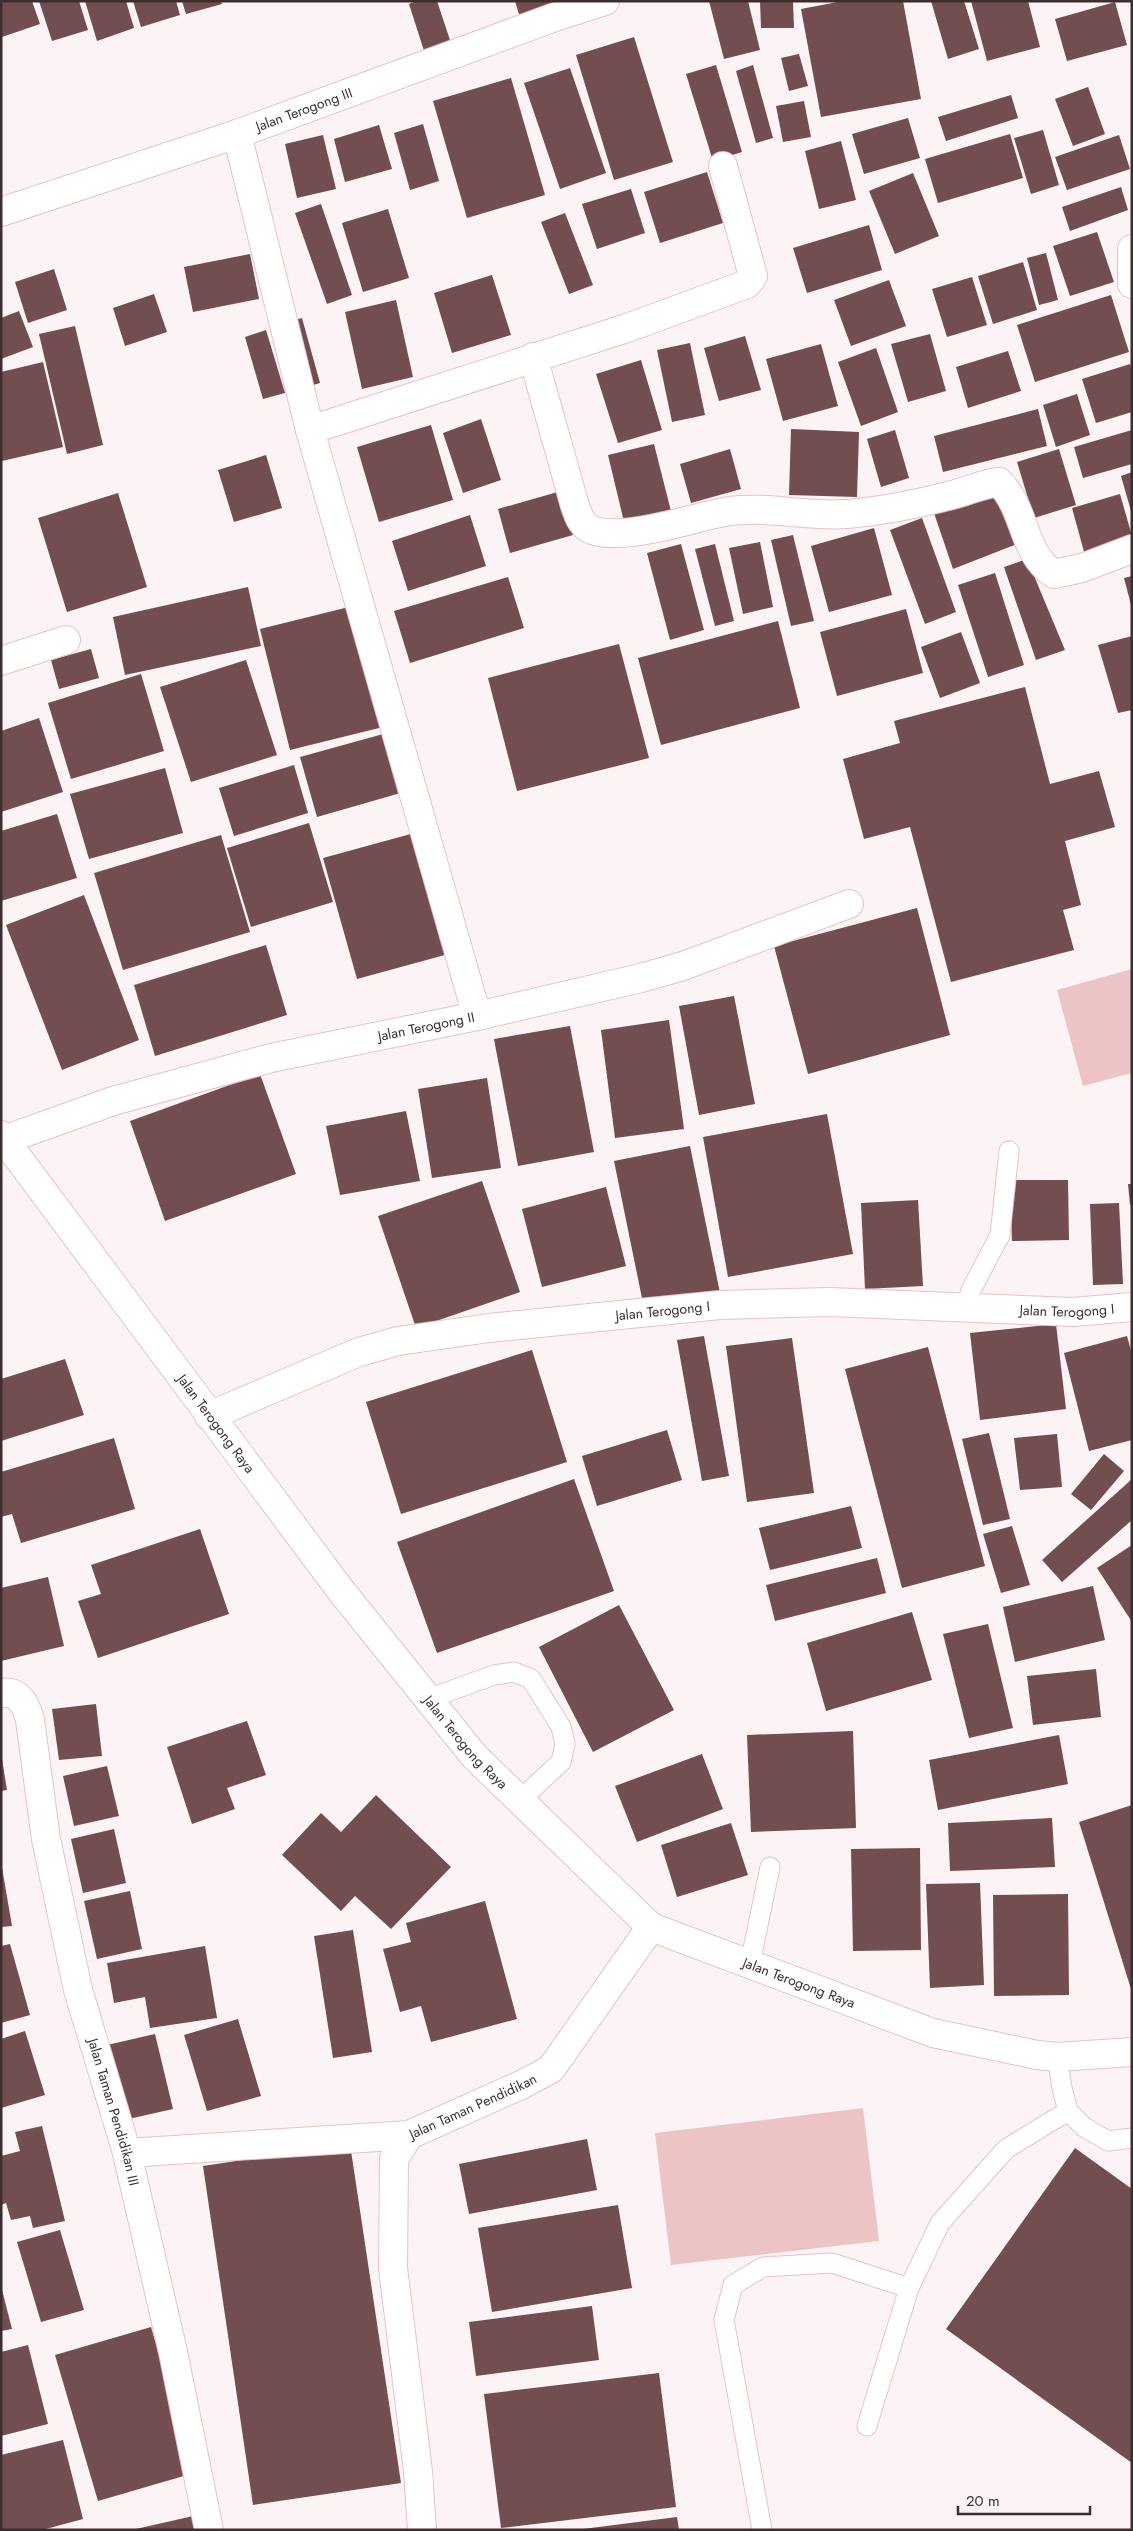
<svg xmlns="http://www.w3.org/2000/svg" width="1133" height="2531" viewBox="0 0 1133 2531" font-family="Jost,sans-serif">
	<rect width="100%" height="100%" fill="#fcf3f4"/>
	<g fill="#edc4c5">
		<path d="M1132,969V1073L1083,1086L1057,990Z"/>
		<path d="M863,2108L879,2241L671,2265L655,2133Z"/>
	</g>
	<g fill="#724e51">
		<path d="M1,1H32L40,24L2,37Z"/>
		<path d="M39,1H79L88,30L52,41Z"/>
		<path d="M85,1H126L134,28L97,41Z"/>
		<path d="M133,1H176L180,15L141,27Z"/>
		<path d="M182,1H221L222,4L186,14Z"/>
		<path d="M416,1H437L453,49L426,57L409,4Z"/>
		<path d="M515,1H561L521,21Z"/>
		<path d="M709,1H748L760,50L724,59Z"/>
		<path d="M760,1H793L794,28H761Z"/>
		<path d="M843,1H903L921,99L821,117L801,9Z"/>
		<path d="M931,1H964L979,49L948,59Z"/>
		<path d="M971,1H1028L1040,47L987,61Z"/>
		<path d="M1115,2L1127,45L1067,61L1055,19Z"/>
		<path d="M634,37L673,162L614,180L576,55Z"/>
		<path d="M799,54L808,86L789,91L781,58Z"/>
		<path d="M716,65L742,152L713,161L686,74Z"/>
		<path d="M753,65L773,138L756,143L736,71Z"/>
		<path d="M570,68L606,173L560,189L524,83Z"/>
		<path d="M511,78L545,195L467,218L433,101Z"/>
		<path d="M1088,87L1105,134L1073,146L1055,99Z"/>
		<path d="M1011,95L1018,118L946,141L938,117Z"/>
		<path d="M804,101L811,137L783,142L776,106Z"/>
		<path d="M908,118L920,158L864,174L852,134Z"/>
		<path d="M423,124L439,181L410,190L394,133Z"/>
		<path d="M379,125L392,169L345,182L334,139Z"/>
		<path d="M1043,130L1059,185L1031,194L1014,138Z"/>
		<path d="M1010,134L1023,178L938,203L925,159Z"/>
		<path d="M323,135L336,189L297,198L285,144Z"/>
		<path d="M1119,135L1130,169L1067,190L1055,157Z"/>
		<path d="M841,141L856,200L819,209L805,151Z"/>
		<path d="M707,172L723,223L660,243L644,192Z"/>
		<path d="M913,173L939,236L895,254L869,191Z"/>
		<path d="M1121,187L1128,210L1070,231L1062,207Z"/>
		<path d="M631,189L645,233L597,249L582,204Z"/>
		<path d="M321,204L352,295L327,304L295,213Z"/>
		<path d="M388,209L409,278L363,292L342,223Z"/>
		<path d="M565,213L593,285L569,294L541,222Z"/>
		<path d="M869,225L882,270L807,293L793,248Z"/>
		<path d="M1097,232L1114,282L1070,296L1053,246Z"/>
		<path d="M1046,253L1058,300L1039,305L1027,258Z"/>
		<path d="M250,254L259,299L193,312L184,267Z"/>
		<path d="M1023,262L1037,310L993,324L978,276Z"/>
		<path d="M54,269L67,310L28,323L15,282Z"/>
		<path d="M492,275L511,335L452,353L434,293Z"/>
		<path d="M972,277L987,325L947,337L932,289Z"/>
		<path d="M889,280L906,326L851,346L834,300Z"/>
		<path d="M154,294L167,332L125,346L113,308Z"/>
		<path d="M1111,295L1129,352L1035,382L1017,325Z"/>
		<path d="M396,300L413,377L362,389L345,312Z"/>
		<path d="M19,311L33,347L1,359V318Z"/>
		<path d="M302,318L320,383L303,388L284,323Z"/>
		<path d="M75,326L103,445L67,454L39,334Z"/>
		<path d="M266,330L285,393L263,399L245,337Z"/>
		<path d="M930,334L946,391L908,402L891,344Z"/>
		<path d="M745,336L761,390L719,401L704,348Z"/>
		<path d="M690,343L705,415L672,422L657,350Z"/>
		<path d="M821,344L838,406L783,421L766,359Z"/>
		<path d="M876,348L898,412L861,426L838,362Z"/>
		<path d="M1008,351L1021,391L968,408L956,367Z"/>
		<path d="M641,360L662,430L618,443L596,374Z"/>
		<path d="M43,362L63,447L2,461L1,372Z"/>
		<path d="M1130,364L1132,371V412L1096,423L1082,379Z"/>
		<path d="M1077,394L1090,435L1056,447L1043,405Z"/>
		<path d="M1038,409L1047,446L943,472L934,436Z"/>
		<path d="M481,419L501,480L463,493L443,433Z"/>
		<path d="M431,425L453,500L379,522L357,447Z"/>
		<path d="M791,429L859,432L857,497L789,495Z"/>
		<path d="M895,430L909,478L881,487L867,439Z"/>
		<path d="M1132,430V464L1083,478L1074,447Z"/>
		<path d="M654,444L672,515L625,526L608,455Z"/>
		<path d="M730,449L741,489L691,503L680,464Z"/>
		<path d="M1059,449L1076,505L1034,518L1017,462Z"/>
		<path d="M266,455L282,508L234,522L218,470Z"/>
		<path d="M1132,472V511H1131L1121,476Z"/>
		<path d="M561,491L573,535L510,553L498,509Z"/>
		<path d="M118,493L147,587L67,612L38,518Z"/>
		<path d="M996,494L1017,544L953,569L934,513Z"/>
		<path d="M1120,494L1132,536V546L1086,559L1072,508Z"/>
		<path d="M470,515L486,566L408,591L392,541Z"/>
		<path d="M922,518L956,612L925,624L890,530Z"/>
		<path d="M874,528L892,595L829,612L811,546Z"/>
		<path d="M793,535L814,621L791,626L771,540Z"/>
		<path d="M760,542L773,607L743,614L729,548Z"/>
		<path d="M681,544L704,630L670,640L647,553Z"/>
		<path d="M715,544L734,621L715,626L695,549Z"/>
		<path d="M1027,559L1065,650L1036,660L1004,567Z"/>
		<path d="M995,573L1024,665L988,677L958,585Z"/>
		<path d="M1132,576V605H1131L1124,578Z"/>
		<path d="M508,577L524,628L410,663L394,611Z"/>
		<path d="M248,587L261,646L125,675L113,617Z"/>
		<path d="M357,605L387,726L290,750L260,629Z"/>
		<path d="M906,609L923,673L837,696L820,632Z"/>
		<path d="M778,621L800,708L661,745L638,658Z"/>
		<path d="M961,632L980,683L940,698L921,647Z"/>
		<path d="M1132,636V710L1118,713L1098,645Z"/>
		<path d="M619,644L649,758L517,791L488,678Z"/>
		<path d="M91,649L99,678L59,689L51,660Z"/>
		<path d="M246,660L277,755L191,782L160,687Z"/>
		<path d="M141,674L164,751L71,779L48,703Z"/>
		<path d="M1025,687L1050,784L1099,771L1115,827L1065,841L1081,905L1063,910L1074,950L951,982L910,827L864,839L843,759L900,743L894,721Z"/>
		<path d="M39,718L63,792L1,812V731Z"/>
		<path d="M394,731L411,790L317,817L300,757Z"/>
		<path d="M294,765L308,813L234,836L219,788Z"/>
		<path d="M165,768L183,833L89,859L70,794Z"/>
		<path d="M57,814L77,878L1,901V831Z"/>
		<path d="M309,823L333,902L251,927L227,848Z"/>
		<path d="M418,832L452,953L357,979L323,858Z"/>
		<path d="M221,835L250,932L123,970L94,873Z"/>
		<path d="M84,895L139,1040L62,1070L6,925Z"/>
		<path d="M917,908L950,1035L808,1074L774,946Z"/>
		<path d="M266,945L287,1015L155,1056L134,985Z"/>
		<path d="M734,996L755,1104L699,1115L679,1006Z"/>
		<path d="M669,1020L684,1129L615,1138L601,1030Z"/>
		<path d="M570,1026L594,1152L518,1166L494,1039Z"/>
		<path d="M260,1074L296,1174L165,1221L130,1121Z"/>
		<path d="M487,1078L501,1168L432,1178L418,1089Z"/>
		<path d="M406,1111L420,1181L340,1195L326,1126Z"/>
		<path d="M827,1114L853,1254L728,1277L703,1137Z"/>
		<path d="M690,1146L720,1293L644,1308L614,1161Z"/>
		<path d="M1010,1180H1068L1069,1240L1012,1241Z"/>
		<path d="M482,1181L520,1292L416,1328L378,1216Z"/>
		<path d="M1128,1184H1132V1205H1130Z"/>
		<path d="M606,1187L626,1266L542,1287L522,1209Z"/>
		<path d="M918,1200L923,1286L865,1289L861,1203Z"/>
		<path d="M1119,1203L1123,1284L1093,1285L1090,1204Z"/>
		<path d="M1056,1324L1066,1409L980,1420L970,1333Z"/>
		<path d="M704,1336L729,1476L702,1481L677,1340Z"/>
		<path d="M1127,1336L1132,1354V1440L1089,1451L1064,1353Z"/>
		<path d="M792,1338L814,1493L747,1502L726,1346Z"/>
		<path d="M928,1347L985,1566L902,1588L845,1369Z"/>
		<path d="M532,1350L567,1462L401,1514L366,1402Z"/>
		<path d="M65,1359L84,1415L1,1441V1379Z"/>
		<path d="M667,1430L682,1480L597,1506L582,1456Z"/>
		<path d="M989,1433L1010,1519L983,1525L962,1439Z"/>
		<path d="M1057,1434L1062,1487L1020,1490L1014,1438Z"/>
		<path d="M114,1438L135,1509L21,1543L12,1514L1,1517V1472Z"/>
		<path d="M1104,1454L1124,1471L1091,1510L1071,1494Z"/>
		<path d="M574,1479L614,1591L437,1653L397,1542Z"/>
		<path d="M1132,1479V1520L1062,1582L1042,1560Z"/>
		<path d="M851,1506L862,1548L770,1570L759,1528Z"/>
		<path d="M1012,1526L1030,1585L1001,1593L983,1534Z"/>
		<path d="M200,1529L229,1614L98,1658L78,1601L101,1594L91,1565Z"/>
		<path d="M1132,1545V1622L1097,1568Z"/>
		<path d="M877,1558L886,1593L775,1621L766,1585Z"/>
		<path d="M48,1577L64,1646L1,1661V1588Z"/>
		<path d="M1093,1586L1105,1640L1015,1662L1003,1607Z"/>
		<path d="M619,1605L674,1710L593,1752L539,1647Z"/>
		<path d="M912,1612L932,1680L826,1711L807,1643Z"/>
		<path d="M988,1624L1013,1728L969,1738L943,1634Z"/>
		<path d="M1096,1669L1101,1717L1033,1725L1027,1676Z"/>
		<path d="M96,1704L102,1756L59,1760L52,1709Z"/>
		<path d="M247,1721L266,1775L227,1788L235,1809L192,1824L167,1747Z"/>
		<path d="M853,1731L856,1828L751,1832L747,1735Z"/>
		<path d="M1059,1735L1068,1784L938,1810L929,1760Z"/>
		<path d="M702,1754L723,1809L637,1842L615,1786Z"/>
		<path d="M2,1759L7,1790L1,1791V1760Z"/>
		<path d="M107,1766L119,1816L74,1826L63,1776Z"/>
		<path d="M376,1795L451,1867L391,1929L355,1896L341,1911L282,1855L321,1813L341,1832Z"/>
		<path d="M1132,1805V1989H1131L1079,1822Z"/>
		<path d="M1052,1818L1055,1867L950,1871L948,1823Z"/>
		<path d="M731,1823L748,1875L677,1897L661,1845Z"/>
		<path d="M114,1829L126,1883L83,1893L71,1839Z"/>
		<path d="M920,1848L921,1950L853,1951L851,1849Z"/>
		<path d="M1,1862L12,1926L1,1927Z"/>
		<path d="M980,1883L984,1985L930,1988L926,1884Z"/>
		<path d="M130,1891L142,1949L97,1959L84,1901Z"/>
		<path d="M1068,1894L1069,1995L994,1996L993,1895Z"/>
		<path d="M485,1901L517,2019L431,2042L421,2006L400,2012L383,1949L411,1942L406,1923Z"/>
		<path d="M353,1930L372,2052L333,2058L314,1936Z"/>
		<path d="M10,1944L30,2015L1,2023V1946Z"/>
		<path d="M205,1946L217,2018L150,2028L145,1997L114,2003L107,1963Z"/>
		<path d="M238,2019L261,2096L207,2111L184,2035Z"/>
		<path d="M25,2031L45,2095L1,2108V2039Z"/>
		<path d="M155,2034L173,2109L124,2120L107,2045Z"/>
		<path d="M42,2126L65,2221L33,2228L30,2216L11,2220L6,2203L1,2205V2156L20,2151L15,2132Z"/>
		<path d="M587,2139L597,2190L469,2214L459,2164Z"/>
		<path d="M350,2144L401,2483L253,2505L203,2166Z"/>
		<path d="M1075,2148L1132,2189V2463L946,2329Z"/>
		<path d="M618,2205L632,2288L492,2312L478,2228Z"/>
		<path d="M60,2230L84,2310L41,2322L17,2242Z"/>
		<path d="M1,2286L12,2329L1,2331Z"/>
		<path d="M592,2306L599,2360L476,2376L469,2322Z"/>
		<path d="M151,2327L194,2473L98,2501L55,2355Z"/>
		<path d="M28,2345L48,2424L1,2436V2352Z"/>
		<path d="M659,2373L676,2507L501,2528L484,2394Z"/>
		<path d="M63,2440L83,2519L42,2530H1V2455Z"/>
		<path d="M202,2514L206,2530H136V2529Z"/>
		<path d="M677,2517L679,2530H583V2529Z"/>
	</g>
	<g fill="none" stroke-linecap="round" stroke-linejoin="round">
		<g stroke="#ebc1c3" stroke-width="21">
			<g id="lane">
				<path d="M966,1308L971,1290L1000,1235L1009,1151"/>
				<path d="M428,1699L494,1675L514,1672L531,1679L561,1727L565,1744L561,1762L520,1800"/>
				<path d="M750,1964L770,1867"/>
				<path d="M1057,2057L1062,2088L1068,2111L1084,2127L1108,2141L1132,2138"/>
				<path d="M867,2426L909,2288L940,2223L1006,2149L1068,2111"/>
				<path d="M762,2530L724,2320L733,2285L763,2267L832,2263L909,2288"/>
			</g>
		</g>
		<g stroke="#ebc1c3" stroke-width="30">
			<g id="street">
				<path d="M237,134L310,430L477,1016"/>
				<path id="s1" d="M1,212L237,134L555,17L605,1"/>
				<path d="M1132,249V284"/>
				<path d="M533,357L575,506C578,514 580,522 588,528C616,545 697,516 730,511C769,506 808,517 847,514C883,511 917,504 952,495C968,491 982,484 999,482C1027,510 1021,552 1054,574L1082,568L1132,549"/>
				<path d="M310,430L627,328L747,284L753,276L723,166"/>
				<path d="M1,661L66,640"/>
				<path id="s2" d="M1,1141L113,1101L271,1058L477,1016L641,978L683,966L849,904"/>
				<path id="s3" d="M209,1416L359,1352L398,1341L489,1328L720,1305L829,1302L1073,1312L1132,1307"/>
				<path id="s4" d="M1,1693C19,1690 26,1705 30,1720L46,1839L78,1990L127,2153L173,2352L209,2530"/>
				<path d="M127,2153L409,2135"/>
			</g>
		</g>
		<g stroke="#ebc1c3" stroke-width="30">
			<g id="secondary">
				<path id="s5" d="M1,1135L342,1592L475,1757L651,1927L933,2033L1037,2055L1057,2057L1132,2052"/>
				<path id="s6" d="M422,2530L418,2471L393,2268L394,2159L409,2135L523,2084L551,2069L651,1927"/>
			</g>
		</g>
		<use href="#lane" stroke="#fff" stroke-width="19"/>
		<use href="#street" stroke="#fff" stroke-width="28"/>
		<use href="#secondary" stroke="#fff" stroke-width="28"/>
	</g>
	<g text-anchor="middle" dominant-baseline="central" stroke-width="5" stroke-linejoin="round" paint-order="stroke">
		<g font-size="14" fill="#3d2d2e" stroke="#fcf3f4">
			<text stroke="none"><textPath href="#s1" startOffset="320">Jalan Terogong III</textPath></text>
			<text stroke="none"><textPath href="#s2" startOffset="441">Jalan Terogong II</textPath></text>
			<text stroke="none"><textPath href="#s3" startOffset="875">Jalan Terogong I</textPath></text>
			<text stroke="none"><textPath href="#s3" startOffset="470">Jalan Terogong I</textPath></text>
			<text stroke="none"><textPath href="#s5" startOffset="360">Jalan Terogong Raya</textPath></text>
			<text stroke="none"><textPath href="#s5" startOffset="765">Jalan Terogong Raya</textPath></text>
			<text stroke="none"><textPath href="#s5" startOffset="1185">Jalan Terogong Raya</textPath></text>
			<text stroke="none"><textPath href="#s6" startOffset="471">Jalan Taman Pendidikan</textPath></text>
			<text stroke="none"><textPath href="#s4" startOffset="446">Jalan Taman Pendidikan III</textPath></text>
		</g>
	</g>
	<rect width="1133" height="2531" fill="none" stroke="#3d2d2e" stroke-width="5"/>
	<path d="M958 2506v8h132v-8" fill="none" stroke="#3d2d2e" stroke-width="2.5"/>
	<text x="966" y="2506" font-size="15" fill="#3d2d2e" stroke="#fcf3f4" stroke-width="4" paint-order="stroke">20 m</text>
</svg>
